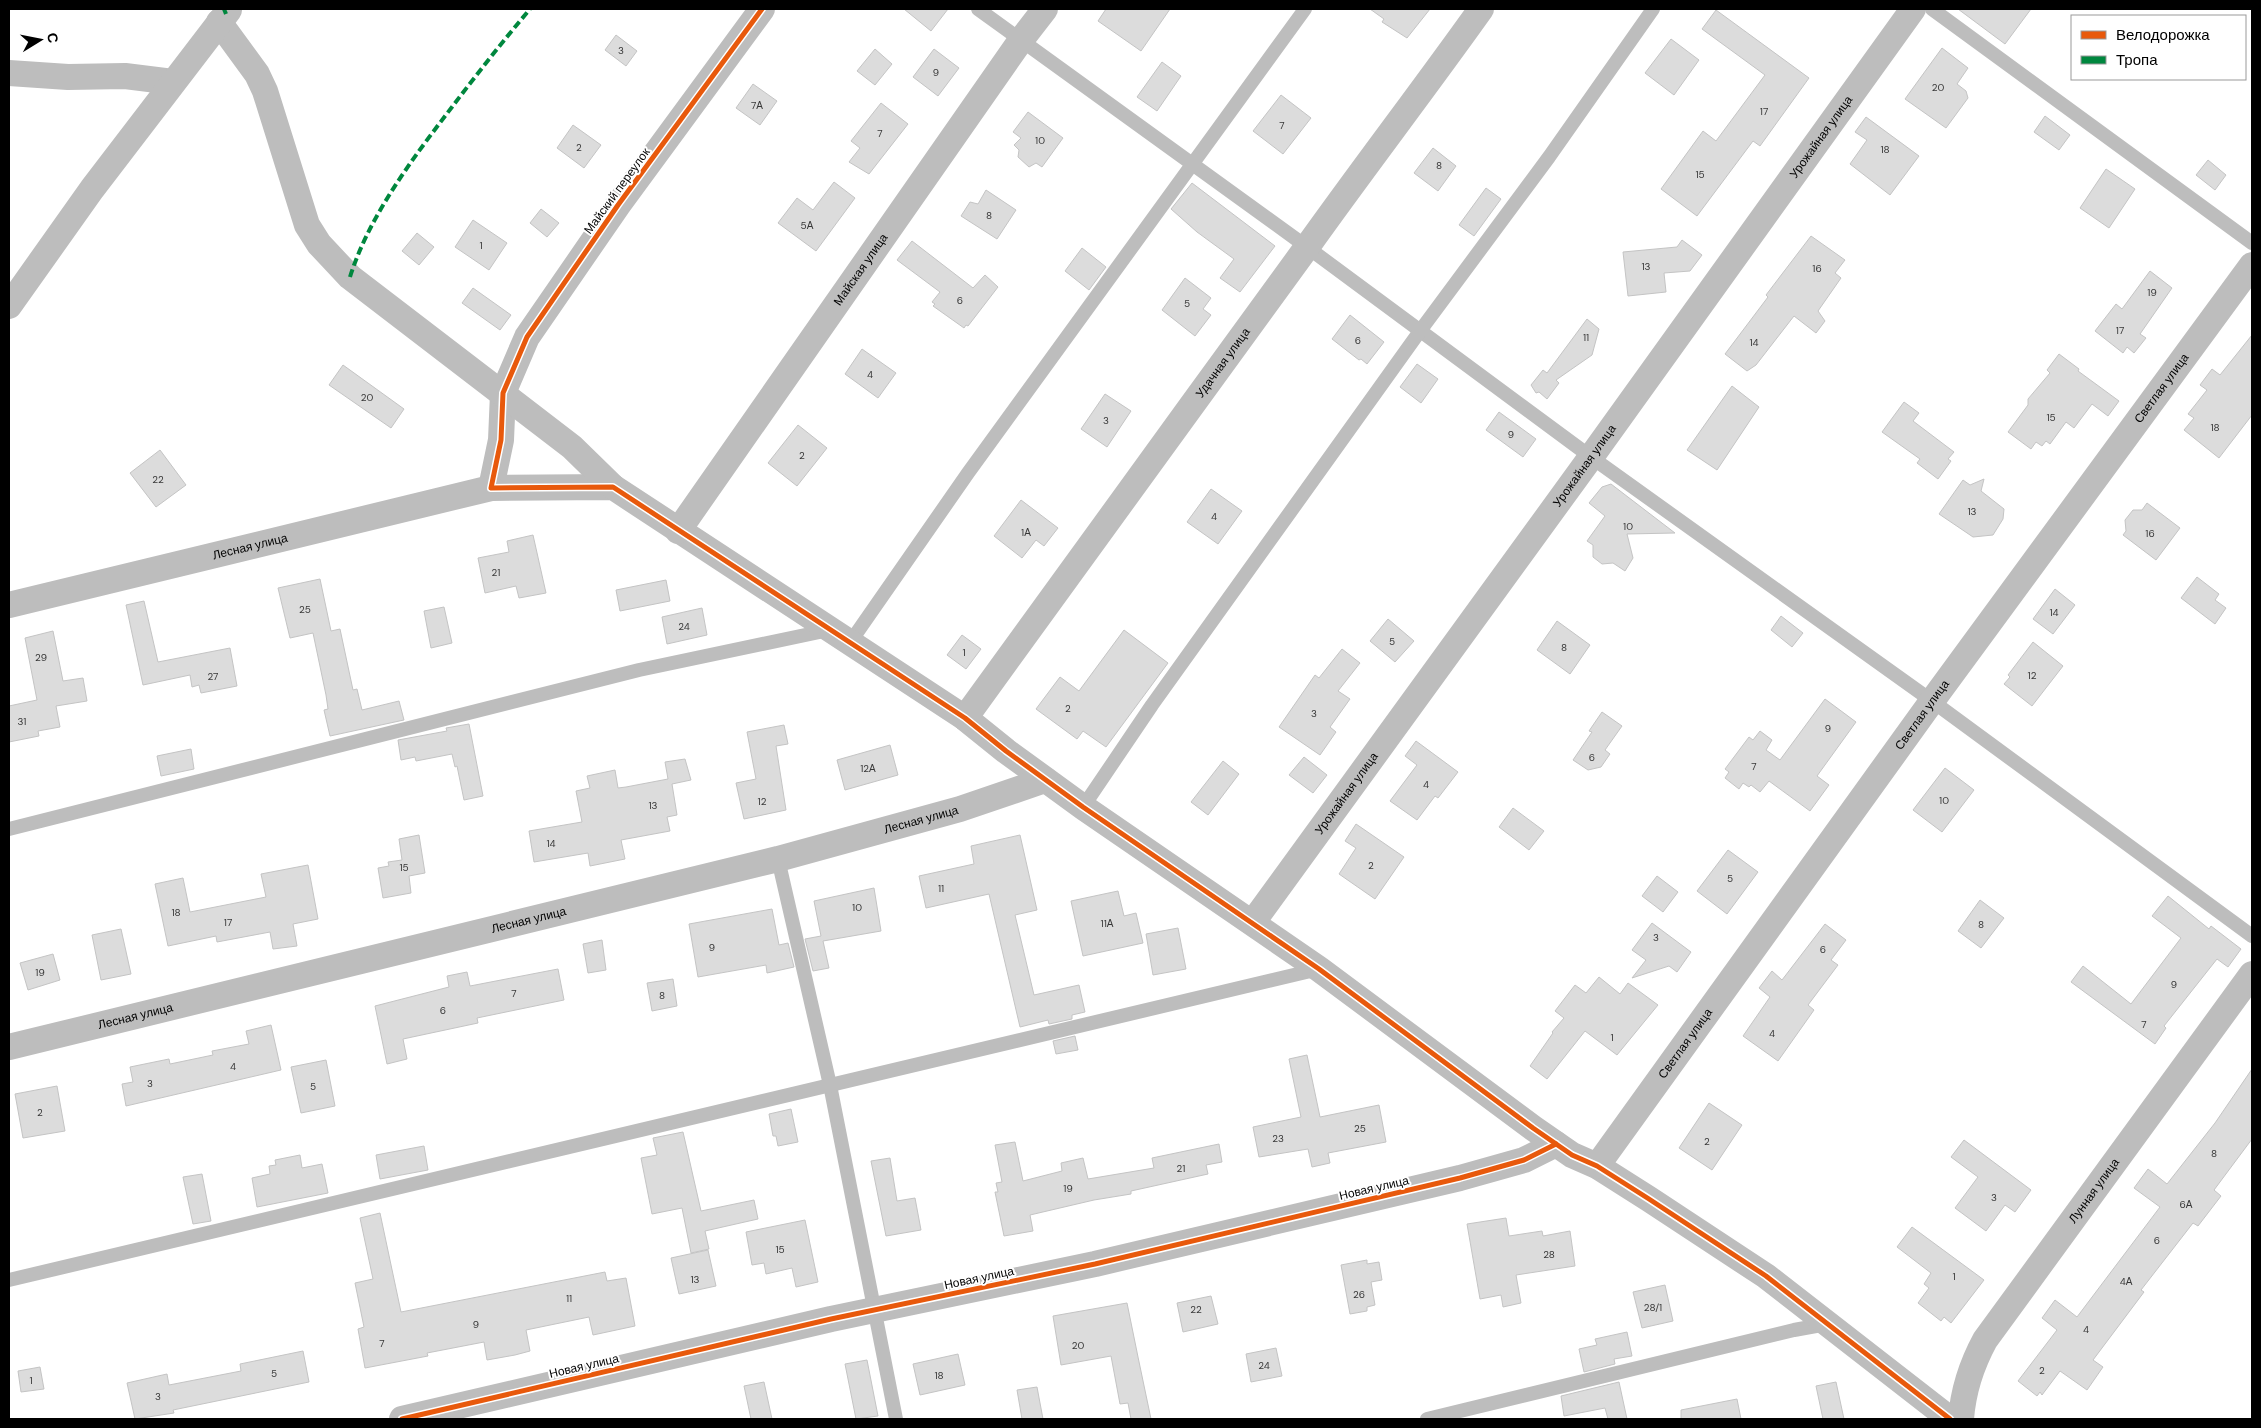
<svg xmlns="http://www.w3.org/2000/svg" width="2261" height="1428" viewBox="0 0 2261 1428" font-family="'DM Sans',sans-serif">
	<rect width="100%" height="100%" fill="#fff"/>
	<g fill="#dcdcdc" stroke="#c4c4c4">
		<path d="M904,9H948L931,31Z"/>
		<path d="M1106,9H1170L1141,51L1098,21Z"/>
		<path d="M1370,9H1430L1407,38L1382,22L1384,19Z"/>
		<path d="M1958,9H2031L2005,44Z"/>
		<path d="M1716,10L1809,78L1760,146L1753,141L1697,216L1661,189L1703,131L1716,141L1765,75L1702,29Z"/>
		<path d="M616,35L637,51L626,66L605,50Z"/>
		<path d="M1671,39L1699,60L1674,95L1645,73Z"/>
		<path d="M1942,48L1968,68L1957,84L1966,91L1968,98L1946,128L1905,99Z"/>
		<path d="M875,49L892,64L875,85L857,71Z"/>
		<path d="M934,49L959,68L938,96L913,77Z"/>
		<path d="M1162,62L1181,76L1157,111L1137,97Z"/>
		<path d="M753,84L777,101L760,125L736,108Z"/>
		<path d="M1281,95L1311,118L1283,154L1253,131Z"/>
		<path d="M881,103L908,124L869,174L849,162L860,148L851,141Z"/>
		<path d="M1028,112L1063,138L1042,167L1036,163L1029,167L1018,157L1019,150L1014,145L1021,138L1013,132Z"/>
		<path d="M2045,116L2070,135L2059,150L2034,132Z"/>
		<path d="M1866,117L1919,156L1890,195L1850,164L1867,140L1855,132Z"/>
		<path d="M573,125L601,145L584,168L557,148Z"/>
		<path d="M1433,148L1456,166L1438,191L1414,173Z"/>
		<path d="M2208,160L2226,175L2215,190L2196,175Z"/>
		<path d="M2106,169L2135,189L2109,228L2080,208Z"/>
		<path d="M834,182L855,198L816,251L778,223L797,198L813,210Z"/>
		<path d="M1192,183L1275,246L1240,292L1220,278L1234,259L1197,232L1171,209Z"/>
		<path d="M1486,188L1501,199L1474,236L1459,225Z"/>
		<path d="M986,190L1016,210L997,239L961,216L970,202L978,204Z"/>
		<path d="M541,209L559,223L547,237L530,223Z"/>
		<path d="M473,220L507,243L489,270L455,247Z"/>
		<path d="M417,233L434,247L419,265L402,251Z"/>
		<path d="M1811,236L1845,260L1835,273L1841,278L1818,311L1825,321L1816,333L1794,316L1756,365L1747,371L1725,354L1768,297L1766,295Z"/>
		<path d="M1682,240L1702,255L1690,271L1664,273L1666,292L1628,296L1623,252L1677,247Z"/>
		<path d="M912,241L973,288L985,275L998,287L968,326L966,325L964,328L933,306L935,304L932,302L940,292L897,260Z"/>
		<path d="M1082,248L1106,267L1089,290L1065,271Z"/>
		<path d="M2150,271L2172,288L2140,334L2146,338L2134,353L2127,347L2123,353L2095,331L2116,304L2122,309Z"/>
		<path d="M1185,278L1211,298L1203,309L1211,315L1195,336L1162,310Z"/>
		<path d="M473,288L511,315L500,330L462,303Z"/>
		<path d="M1350,315L1384,342L1367,364L1361,359L1359,360L1332,339Z"/>
		<path d="M1587,319L1599,329L1592,355L1556,380L1559,383L1547,399L1539,392L1536,393L1531,385L1543,370L1547,373Z"/>
		<path d="M2252,335V415L2219,458L2184,430L2194,418L2188,414L2207,390L2200,385L2212,369L2220,375Z"/>
		<path d="M862,349L896,373L878,398L845,374Z"/>
		<path d="M2059,354L2079,369L2078,371L2119,401L2108,416L2092,404L2074,428L2066,422L2050,444L2046,441L2042,446L2036,442L2031,449L2008,432L2028,405V399L2050,373L2047,370Z"/>
		<path d="M1417,364L1438,379L1421,403L1400,387Z"/>
		<path d="M343,365L404,409L391,428L329,385Z"/>
		<path d="M1732,386L1759,407L1717,470L1687,450Z"/>
		<path d="M1105,394L1131,411L1107,447L1081,429Z"/>
		<path d="M1904,402L1919,413L1913,421L1954,452L1948,459L1951,461L1938,479L1917,463L1920,459L1882,432Z"/>
		<path d="M1499,412L1536,439L1523,457L1486,430Z"/>
		<path d="M798,425L827,448L797,486L768,463Z"/>
		<path d="M160,450L186,485L156,507L130,473Z"/>
		<path d="M1984,479L1981,491L2004,509L2003,519L1993,535L1973,537L1939,514L1963,480L1970,485Z"/>
		<path d="M1611,484L1675,533L1627,534L1633,558L1625,571L1613,563L1602,564L1593,557V545L1587,541L1605,516L1589,503L1602,487Z"/>
		<path d="M1211,489L1242,511L1218,544L1187,522Z"/>
		<path d="M1021,500L1058,528L1044,546L1036,540L1022,558L994,536Z"/>
		<path d="M2147,503L2180,528L2156,560L2123,535L2126,531L2125,520L2133,510H2142Z"/>
		<path d="M533,535L546,593L519,598L516,586L485,593L478,558L509,552L507,541Z"/>
		<path d="M2197,577L2219,594L2215,600L2226,608L2215,624L2181,598Z"/>
		<path d="M320,579L331,631L340,629L353,690L357,689L362,710L399,701L404,720L330,736L324,710L328,709L326,695L313,633L290,638L278,588Z"/>
		<path d="M666,580L670,601L620,611L616,590Z"/>
		<path d="M2055,589L2075,605L2053,634L2033,619Z"/>
		<path d="M144,601L158,662L230,648L237,686L201,693L199,685L192,687L190,675L143,685L126,605Z"/>
		<path d="M444,607L452,643L431,648L424,611Z"/>
		<path d="M702,608L707,635L667,644L662,617Z"/>
		<path d="M1781,616L1803,633L1792,647L1771,630Z"/>
		<path d="M1388,619L1414,641L1395,662L1370,641Z"/>
		<path d="M1557,621L1590,645L1570,674L1537,650Z"/>
		<path d="M1124,630L1168,663L1106,747L1083,731L1077,739L1036,709L1060,677L1079,691Z"/>
		<path d="M53,631L63,681L83,678L87,701L56,706L60,727L38,731L39,736L9,742V706L37,700L25,638Z"/>
		<path d="M962,635L981,649L966,669L947,655Z"/>
		<path d="M2033,642L2063,666L2032,706L2004,684L2010,677L2008,675Z"/>
		<path d="M1342,649L1360,663L1338,691L1350,699L1330,727L1336,732L1320,755L1279,727L1315,675L1319,678Z"/>
		<path d="M1825,699L1856,722L1817,776L1829,785L1810,811L1769,781L1760,792L1751,785L1749,787L1743,783L1739,789L1725,778L1729,772L1725,769L1749,737L1753,740L1760,731L1772,740L1766,750L1780,760Z"/>
		<path d="M1602,712L1622,726L1605,750L1610,754L1601,767L1588,770L1573,760L1592,732L1589,731Z"/>
		<path d="M469,724L483,796L464,800L457,766L455,767L452,754L416,761L415,757L401,760L398,740L447,731L446,728Z"/>
		<path d="M784,725L788,744L776,746L786,810L744,819L736,783L756,779L747,732Z"/>
		<path d="M1416,741L1458,772L1438,798L1435,796L1417,820L1390,801L1417,765L1405,756Z"/>
		<path d="M890,745L898,775L845,790L837,760Z"/>
		<path d="M191,749L194,769L161,776L157,756Z"/>
		<path d="M1304,757L1327,775L1313,793L1289,775Z"/>
		<path d="M685,759L691,780L672,784L677,815L667,817L670,831L621,840L625,859L590,866L588,853L534,862L529,831L582,822L576,791L590,788L587,776L615,770L618,788L626,787L668,779L665,762Z"/>
		<path d="M1223,761L1239,774L1208,815L1191,802Z"/>
		<path d="M1945,768L1974,790L1942,832L1913,810Z"/>
		<path d="M1513,808L1544,831L1529,850L1499,827Z"/>
		<path d="M1356,824L1404,857L1375,899L1339,874L1356,848L1345,841Z"/>
		<path d="M419,835L425,873L409,876L411,893L383,898L378,868L389,866L388,862L402,860L399,839Z"/>
		<path d="M1020,835L1037,910L1015,915L1034,995L1079,985L1085,1012L1072,1015V1019L1049,1024L1048,1020L1020,1027L989,894L926,908L919,876L974,864L971,846Z"/>
		<path d="M1728,850L1758,872L1727,914L1697,891Z"/>
		<path d="M308,865L318,919L293,924L297,946L273,949L270,932L217,942L216,936L168,946L155,884L183,878L190,912L266,897L261,874Z"/>
		<path d="M1657,876L1678,892L1663,912L1642,896Z"/>
		<path d="M874,888L881,931L823,941L829,968L813,971L805,939L821,936L814,901Z"/>
		<path d="M1118,891L1124,916L1136,913L1143,943L1083,956L1071,901Z"/>
		<path d="M2168,896L2209,929L2211,926L2241,949L2228,967L2217,959L2164,1026L2166,1028L2155,1044L2071,982L2083,966L2131,1004L2181,938L2152,916Z"/>
		<path d="M1980,900L2004,918L1981,948L1958,931Z"/>
		<path d="M772,909L779,945L788,943L794,967L767,973L766,965L698,977L689,924Z"/>
		<path d="M1652,923L1691,952L1677,972L1669,966L1632,978L1646,960L1632,950Z"/>
		<path d="M1825,924L1846,940L1831,960L1838,965L1808,1005L1814,1010L1778,1061L1743,1036L1770,997L1759,988L1772,971L1782,980Z"/>
		<path d="M1178,928L1186,969L1153,975L1146,934Z"/>
		<path d="M121,929L131,974L101,980L92,935Z"/>
		<path d="M602,940L606,970L588,973L583,944Z"/>
		<path d="M53,954L60,980L28,990L20,963Z"/>
		<path d="M558,969L564,1000L477,1018L478,1023L403,1039L407,1059L387,1064L375,1006L449,987L447,976L467,972L470,986Z"/>
		<path d="M1599,977L1620,994L1628,983L1658,1005L1617,1055L1585,1031L1547,1079L1530,1066L1553,1033L1552,1032L1564,1018L1555,1011L1575,985L1586,993Z"/>
		<path d="M673,979L677,1006L652,1011L647,983Z"/>
		<path d="M271,1025L281,1070L126,1106L122,1084L133,1082L130,1067L169,1059L170,1064L213,1055L212,1051L249,1044L246,1031Z"/>
		<path d="M1075,1036L1078,1050L1056,1054L1053,1041Z"/>
		<path d="M1307,1055L1320,1117L1379,1105L1386,1142L1328,1153L1330,1163L1312,1167L1308,1149L1259,1157L1253,1127L1301,1117L1289,1059Z"/>
		<path d="M326,1060L335,1106L301,1113L291,1067Z"/>
		<path d="M2252,1069V1139L2214,1190L2221,1196L2198,1226L2193,1223L2141,1290L2144,1292L2093,1360L2103,1367L2087,1390L2060,1371L2042,1395L2040,1392L2037,1396L2018,1381L2057,1330L2042,1318L2055,1300L2077,1317L2160,1207L2134,1188L2148,1169L2167,1184L2215,1123Z"/>
		<path d="M57,1086L65,1131L23,1138L15,1094Z"/>
		<path d="M1709,1103L1742,1125L1712,1170L1679,1148Z"/>
		<path d="M791,1109L798,1142L778,1146L776,1136H773L769,1114Z"/>
		<path d="M683,1132L701,1211L754,1200L758,1219L705,1231L709,1249L691,1253L682,1208L652,1214L641,1158L657,1155L653,1138Z"/>
		<path d="M1964,1140L2031,1190L2015,1212L2005,1205L1986,1231L1955,1208L1978,1177L1951,1157Z"/>
		<path d="M1015,1142L1023,1181L1062,1171L1061,1163L1083,1158L1088,1179L1154,1168L1152,1158L1219,1144L1222,1162L1206,1165L1208,1174L1131,1191V1194L1094,1200L1030,1215L1033,1231L1004,1236L995,1192H998L996,1183L1002,1182L995,1145Z"/>
		<path d="M424,1146L428,1170L380,1179L376,1155Z"/>
		<path d="M300,1155L302,1168L322,1164L328,1193L257,1207L252,1178L270,1174L269,1166L276,1165L275,1160Z"/>
		<path d="M890,1158L897,1201L915,1198L921,1230L886,1236L871,1161Z"/>
		<path d="M202,1174L211,1221L193,1224L183,1177Z"/>
		<path d="M380,1213L401,1312L605,1272L607,1281L626,1278L635,1326L593,1335L589,1317L526,1330L530,1351L515,1355L487,1360L484,1342L427,1353L428,1356L365,1368L358,1329L364,1327L355,1283L373,1279L360,1218Z"/>
		<path d="M1506,1218L1509,1236L1542,1231L1543,1236L1570,1231L1575,1266L1516,1275L1521,1303L1503,1307L1501,1295L1480,1299L1467,1224Z"/>
		<path d="M805,1220L818,1282L796,1287L792,1268L766,1274L764,1263L752,1265L746,1232Z"/>
		<path d="M1912,1227L1984,1280L1951,1323L1944,1317L1941,1321L1918,1303L1929,1288L1924,1284L1931,1273L1897,1247Z"/>
		<path d="M708,1250L716,1286L679,1294L671,1258Z"/>
		<path d="M1367,1260V1264L1379,1262L1382,1280L1371,1282L1375,1305L1367,1307V1311L1350,1314L1341,1265Z"/>
		<path d="M1665,1285L1673,1321L1642,1328L1633,1292Z"/>
		<path d="M1211,1296L1218,1324L1183,1332L1177,1303Z"/>
		<path d="M1127,1303L1138,1357L1151,1419H1131L1128,1403L1120,1404L1111,1356L1061,1365L1053,1316Z"/>
		<path d="M1627,1332L1632,1356L1614,1359L1615,1364L1584,1372L1579,1349L1597,1345L1595,1339Z"/>
		<path d="M1276,1348L1282,1376L1251,1382L1246,1354Z"/>
		<path d="M303,1351L309,1382L173,1410L174,1413L135,1419L127,1383L167,1374L169,1385L241,1371L240,1364Z"/>
		<path d="M958,1354L965,1385L920,1395L913,1364Z"/>
		<path d="M867,1360L878,1416L856,1419L845,1364Z"/>
		<path d="M40,1367L44,1389L21,1392L18,1371Z"/>
		<path d="M764,1382L772,1419H751L744,1386Z"/>
		<path d="M1619,1382L1627,1419H1608L1605,1408L1564,1416L1561,1396Z"/>
		<path d="M1836,1382L1844,1419H1823L1816,1386Z"/>
		<path d="M1037,1387L1043,1419H1022L1017,1390Z"/>
		<path d="M1737,1399L1741,1419H1681V1410Z"/>
	</g>
	<g fill="none" stroke-linecap="round" stroke-linejoin="round">
		<g stroke="#bdbdbd" stroke-width="14">
			<path d="M978,9L1307,247L1591,457L1932,701L2252,936"/>
			<path d="M1932,9L2252,243"/>
			<path d="M849,644L968,473L1305,9"/>
			<path d="M1083,807L1152,705L1420,331L1549,157L1653,9"/>
			<path d="M9,829L639,670L829,630"/>
			<path d="M778,859L830,1085L896,1419"/>
			<path d="M9,1280L1319,969"/>
			<path d="M1427,1419L1794,1330L1827,1324"/>
		</g>
		<g stroke="#bdbdbd" stroke-width="26">
			<path d="M762,9L618,205L527,337L503,393L501,440L491,488L613,487L965,718L1006,751L1083,807L1319,969L1533,1128L1572,1155L1597,1166L1649,1199L1766,1276L1950,1419"/>
			<path d="M219,22L257,74L265,91L307,225L319,244L350,277L572,447L613,487"/>
			<path d="M9,73L68,77L125,76L173,82"/>
			<path d="M9,306L92,189L229,10"/>
			<path id="s1" d="M678,531L1021,40L1045,9"/>
			<path id="s2" d="M9,605L491,488"/>
			<path id="s3" d="M965,718C1078,561 1193,404 1307,247C1364,167 1424,89 1481,9"/>
			<path id="s4" d="M1253,922L1591,457L1913,9"/>
			<path id="s5" d="M9,1047L778,859L960,809L1045,780"/>
			<path id="s6" d="M1597,1166L1932,701L2252,265"/>
			<path d="M402,1419L831,1319L1095,1264L1460,1178L1524,1160L1556,1144"/>
			<path id="s7" d="M1961,1419C1963,1392 1972,1364 1985,1340L2252,974"/>
		</g>
		<g stroke="#00873e" stroke-width="4" stroke-dasharray="8 4" stroke-linecap="butt">
			<path d="M224,9L226,14"/>
			<path d="M350,277C369,216 413,158 452,107C477,74 503,41 530,9"/>
		</g>
		<g stroke="#fff" stroke-width="8">
			<g id="cycleway">
				<path d="M762,9L618,205L527,337L503,393L501,440L491,488L613,487L965,718L1006,751L1083,807L1319,969L1533,1128L1572,1155L1597,1166L1649,1199L1766,1276L1950,1419"/>
				<path d="M402,1419L831,1319L1095,1264L1460,1178L1524,1160L1556,1144"/>
			</g>
		</g>
		<use href="#cycleway" stroke="#e8590c" stroke-width="5"/>
	</g>
	<g text-anchor="middle" dominant-baseline="central" stroke-width="4" stroke-linejoin="round" paint-order="stroke">
		<g font-size="10" fill="#373737">
			<text x="621" y="50">3</text>
			<text x="936" y="72">9</text>
			<text x="1938" y="87">20</text>
			<text x="757" y="105">7А</text>
			<text x="1764" y="111">17</text>
			<text x="1282" y="125">7</text>
			<text x="880" y="133">7</text>
			<text x="1040" y="140">10</text>
			<text x="579" y="147">2</text>
			<text x="1885" y="149">18</text>
			<text x="1439" y="165">8</text>
			<text x="1700" y="174">15</text>
			<text x="989" y="215">8</text>
			<text x="807" y="225">5А</text>
			<text x="481" y="245">1</text>
			<text x="1646" y="266">13</text>
			<text x="1817" y="268">16</text>
			<text x="2152" y="292">19</text>
			<text x="960" y="300">6</text>
			<text x="1187" y="303">5</text>
			<text x="2120" y="330">17</text>
			<text x="1586" y="337">11</text>
			<text x="1358" y="340">6</text>
			<text x="1754" y="342">14</text>
			<text x="870" y="374">4</text>
			<text x="367" y="397">20</text>
			<text x="2051" y="417">15</text>
			<text x="1106" y="420">3</text>
			<text x="2215" y="427">18</text>
			<text x="1511" y="434">9</text>
			<text x="802" y="455">2</text>
			<text x="158" y="479">22</text>
			<text x="1972" y="511">13</text>
			<text x="1214" y="516">4</text>
			<text x="1628" y="526">10</text>
			<text x="1026" y="532">1А</text>
			<text x="2150" y="533">16</text>
			<text x="496" y="572">21</text>
			<text x="305" y="609">25</text>
			<text x="2054" y="612">14</text>
			<text x="684" y="626">24</text>
			<text x="1392" y="641">5</text>
			<text x="1564" y="647">8</text>
			<text x="964" y="652">1</text>
			<text x="41" y="657">29</text>
			<text x="2032" y="675">12</text>
			<text x="213" y="676">27</text>
			<text x="1068" y="708">2</text>
			<text x="1314" y="713">3</text>
			<text x="22" y="721">31</text>
			<text x="1828" y="728">9</text>
			<text x="1592" y="757">6</text>
			<text x="1754" y="766">7</text>
			<text x="868" y="768">12А</text>
			<text x="1426" y="784">4</text>
			<text x="1944" y="800">10</text>
			<text x="762" y="801">12</text>
			<text x="653" y="805">13</text>
			<text x="551" y="843">14</text>
			<text x="1371" y="865">2</text>
			<text x="404" y="867">15</text>
			<text x="1730" y="878">5</text>
			<text x="941" y="888">11</text>
			<text x="857" y="907">10</text>
			<text x="176" y="912">18</text>
			<text x="228" y="922">17</text>
			<text x="1107" y="923">11А</text>
			<text x="1981" y="924">8</text>
			<text x="1656" y="937">3</text>
			<text x="712" y="947">9</text>
			<text x="1823" y="949">6</text>
			<text x="40" y="972">19</text>
			<text x="2174" y="984">9</text>
			<text x="514" y="993">7</text>
			<text x="662" y="995">8</text>
			<text x="443" y="1010">6</text>
			<text x="2144" y="1024">7</text>
			<text x="1772" y="1033">4</text>
			<text x="1612" y="1037">1</text>
			<text x="233" y="1066">4</text>
			<text x="150" y="1083">3</text>
			<text x="313" y="1086">5</text>
			<text x="40" y="1112">2</text>
			<text x="1360" y="1128">25</text>
			<text x="1278" y="1138">23</text>
			<text x="1707" y="1141">2</text>
			<text x="2214" y="1153">8</text>
			<text x="1181" y="1168">21</text>
			<text x="1068" y="1188">19</text>
			<text x="1994" y="1197">3</text>
			<text x="2186" y="1204">6А</text>
			<text x="2157" y="1240">6</text>
			<text x="780" y="1249">15</text>
			<text x="1549" y="1254">28</text>
			<text x="1954" y="1276">1</text>
			<text x="695" y="1279">13</text>
			<text x="2126" y="1281">4А</text>
			<text x="1359" y="1294">26</text>
			<text x="569" y="1298">11</text>
			<text x="1653" y="1307">28/1</text>
			<text x="1196" y="1309">22</text>
			<text x="476" y="1324">9</text>
			<text x="2086" y="1329">4</text>
			<text x="382" y="1343">7</text>
			<text x="1078" y="1345">20</text>
			<text x="1264" y="1365">24</text>
			<text x="2042" y="1370">2</text>
			<text x="274" y="1373">5</text>
			<text x="939" y="1375">18</text>
			<text x="31" y="1380">1</text>
			<text x="158" y="1396">3</text>
		</g>
		<g font-size="12" fill="#000" stroke="#fff">
			<text stroke="none"><textPath href="#s4" startOffset="969">Урожайная улица</textPath></text>
			<text transform="translate(617 191) rotate(-54)">Майский переулок</text>
			<text stroke="none"><textPath href="#s1" startOffset="319">Майская улица</textPath></text>
			<text stroke="none"><textPath href="#s3" startOffset="439">Удачная улица</textPath></text>
			<text stroke="none"><textPath href="#s6" startOffset="961">Светлая улица</textPath></text>
			<text stroke="none"><textPath href="#s4" startOffset="564">Урожайная улица</textPath></text>
			<text stroke="none"><textPath href="#s2" startOffset="248">Лесная улица</textPath></text>
			<text stroke="none"><textPath href="#s6" startOffset="556">Светлая улица</textPath></text>
			<text stroke="none"><textPath href="#s4" startOffset="159">Урожайная улица</textPath></text>
			<text stroke="none"><textPath href="#s5" startOffset="940">Лесная улица</textPath></text>
			<text stroke="none"><textPath href="#s5" startOffset="535">Лесная улица</textPath></text>
			<text stroke="none"><textPath href="#s5" startOffset="130">Лесная улица</textPath></text>
			<text stroke="none"><textPath href="#s6" startOffset="151">Светлая улица</textPath></text>
			<text transform="translate(1374 1188) rotate(-13)">Новая улица</text>
			<text stroke="none"><textPath href="#s7" startOffset="268">Лунная улица</textPath></text>
			<text transform="translate(979 1278) rotate(-12)">Новая улица</text>
			<text transform="translate(584 1366) rotate(-13)">Новая улица</text>
		</g>
	</g>
	<rect width="2261" height="1428" fill="none" stroke="#000000" stroke-width="20"/>
	<rect x="2071" y="15" width="175" height="65" fill="#ffffff" stroke="#999999"/>
	<rect x="2081" y="31" width="25" height="8" fill="#e8590c" stroke="#999999"/>
	<text x="2116" y="40" font-size="15" fill="#000000">Велодорожка</text>
	<rect x="2081" y="56" width="25" height="8" fill="#00873e" stroke="#999999"/>
	<text x="2116" y="65" font-size="15" fill="#000000">Тропа</text>
	<g transform="translate(40 40) rotate(80)" stroke="#ffffff" stroke-width="4" paint-order="stroke">
	<path d="M0-4L9 19L0 12L-9 19Z" fill="#000000"/>
	<text y="-8" font-size="14" font-weight="bold" text-anchor="middle" fill="#000000">С</text>
	</g>
</svg>
